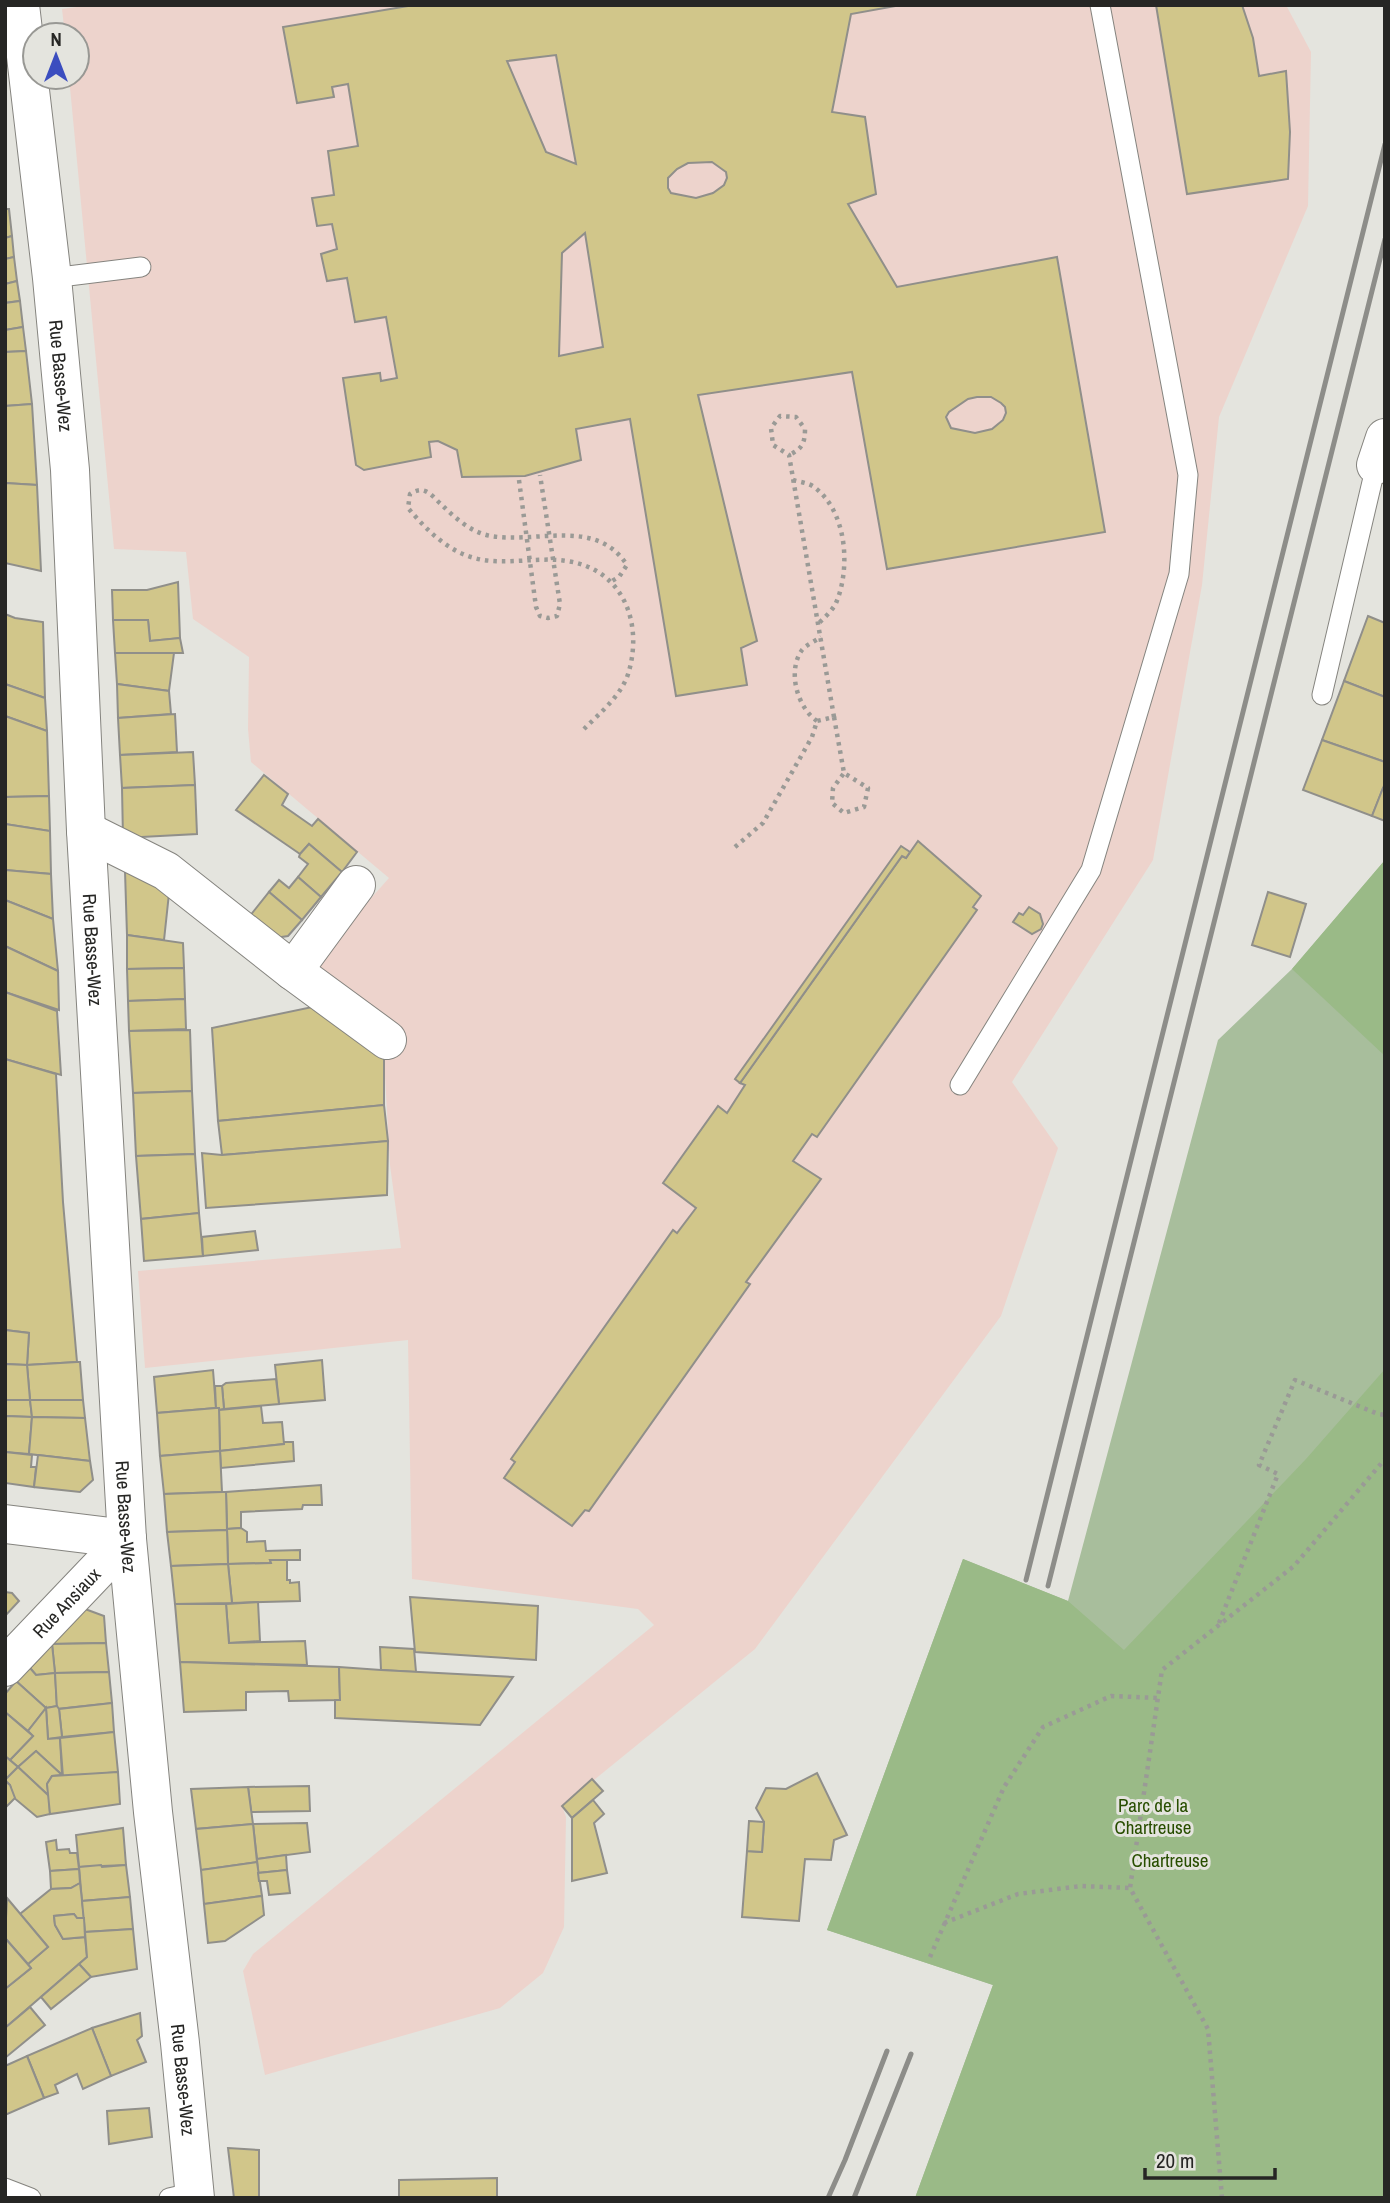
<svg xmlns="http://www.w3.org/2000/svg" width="1390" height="2203" viewBox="0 0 1390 2203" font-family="'Archivo Narrow',sans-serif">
	<rect width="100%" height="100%" fill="#e4e4de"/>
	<path fill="#edd3cc" d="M91,5H1286L1311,52L1308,206L1219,417L1202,585L1153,860L1012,1082L1058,1148L1001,1316L755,1649L562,1806L566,1817L564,1927L543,1973L500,2008L265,2075L243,1971L253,1954L654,1625L638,1609L412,1579L408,1340L145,1368L138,1271L401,1248L390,1165L384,1058L294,985L389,878L251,762L248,729L249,657L193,619L186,552L114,549L69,77H77V35H65L62,9Z"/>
	<path fill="#a8be9c" d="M1385,860V2198H915L993,1985L827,1930L963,1559L1068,1601L1218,1040L1292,969Z"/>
	<g fill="#9aba87">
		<path d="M1385,860V1056L1292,969Z"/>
		<path d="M1385,1369V2198H915L993,1985L827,1930L963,1559L1068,1601L1124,1650L1306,1459Z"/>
	</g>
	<g fill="#d1c68a" stroke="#908f8a" stroke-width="2" fill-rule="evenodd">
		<path d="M414,5H901L851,14L832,112L865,117L876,194L848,204L897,287L1057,257L1105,532L887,569L852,372L698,395L757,641L741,648L747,685L676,696L630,419L576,429L581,460L525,476L462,477L457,450L438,441L429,442L431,457L364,470L356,465L343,378L380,373L381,381L397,378L386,317L355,322L347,278L327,281L321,254L337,249L332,224L317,226L312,198L334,195L328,151L358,146L348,84L332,87L334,97L297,103L283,27ZM556,55L576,164L546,152L507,61ZM712,162L726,172L727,178L724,185L713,193L696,198L671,193L668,188V178L677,169L688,163ZM585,233L603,347L559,356L562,253ZM977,397H991L1001,403L1005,407L1006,413L1003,420L992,429L975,433L951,428L946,417L949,412L968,399Z"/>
		<path d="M1156,5H1242L1253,38L1259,76L1286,71L1290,132L1288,179L1187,194Z"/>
		<path d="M5,209H9L12,236L5,238Z"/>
		<path d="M12,236L14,257L5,259V238Z"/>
		<path d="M14,257L17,281L5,284V259Z"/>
		<path d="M17,281L20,301L5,303V284Z"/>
		<path d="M20,301L23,327L5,330V303Z"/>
		<path d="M23,327L26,351L5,352V330Z"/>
		<path d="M26,351L32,404L5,406V352Z"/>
		<path d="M32,404L37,485L5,483V406Z"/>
		<path d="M5,483L37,485L41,571L5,563Z"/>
		<path d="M178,582L180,638L150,641L148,620H113L112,590H147Z"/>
		<path d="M5,614L15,618L43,622L45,698L5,684Z"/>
		<path d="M1368,616L1385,623V697L1344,681Z"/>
		<path d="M113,620H148L150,641L180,638L183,653H115Z"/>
		<path d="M115,653H174L169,691L117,684Z"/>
		<path d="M1344,681L1385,697V762L1322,740Z"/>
		<path d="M5,684L45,698L47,731L5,716Z"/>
		<path d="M117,684L169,691L171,714L118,718Z"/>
		<path d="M175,714L177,752L120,755L118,718Z"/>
		<path d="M5,716L47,731L49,796L5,797Z"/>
		<path d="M1322,740L1385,762V783L1372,816L1303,790Z"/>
		<path d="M193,752L195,785L122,788L120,755Z"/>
		<path d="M264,775L288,794L282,805L312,826L318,819L357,852L342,872L309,844L300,854L236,810Z"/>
		<path d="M195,785L197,834L123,838L122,788Z"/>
		<path d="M1383,788H1385V821L1372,816Z"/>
		<path d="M49,796L50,831L5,824V797Z"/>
		<path d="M5,824L50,831L51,874L5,870Z"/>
		<path d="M918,841L981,896L973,907L977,910L817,1137L812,1134L793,1161L821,1179L746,1282L750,1284L589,1511L585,1510L572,1526L504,1478L515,1462L511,1459L673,1230L677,1233L696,1208L663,1183L718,1106L727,1113L745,1085L740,1083L902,856L906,858Z"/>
		<path d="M309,844L342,872L321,897L298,877L308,864L299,857L300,854Z"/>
		<path d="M901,846L910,852L906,858L902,856L740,1083L735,1079Z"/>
		<path d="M5,870L51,874L53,919L5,900Z"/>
		<path d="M125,871L170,884L164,940L127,935Z"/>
		<path d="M298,877L321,897L302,920L269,892L279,880L289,888Z"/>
		<path d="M269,892L302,920L288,936L275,938L249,917Z"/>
		<path d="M1268,892L1306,904L1290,957L1252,945Z"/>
		<path d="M5,900L53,919L58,971L5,946Z"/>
		<path d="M1029,907L1040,914L1043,924L1041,929L1032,934L1013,922L1019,913L1023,915Z"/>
		<path d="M127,935L183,943L184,968L127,969Z"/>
		<path d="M5,946L58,971L59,1010L5,992Z"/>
		<path d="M184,968L185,999L128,1001L127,969Z"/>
		<path d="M5,992L57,1011L61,1075L5,1059Z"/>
		<path d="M185,999L186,1029L129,1031L128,1001Z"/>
		<path d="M317,1006L384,1058V1105L218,1121L212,1028Z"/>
		<path d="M190,1030L192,1091L133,1093L129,1031Z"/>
		<path d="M5,1059L56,1074L63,1202L77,1362L27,1365L29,1333L5,1330Z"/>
		<path d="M192,1091L195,1154L136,1156L133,1093Z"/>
		<path d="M384,1105L388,1141L222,1155L218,1121Z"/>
		<path d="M388,1141L387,1195L206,1208L202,1153L222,1155Z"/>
		<path d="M195,1154L199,1213L141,1219L136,1156Z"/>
		<path d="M199,1213L203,1256L144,1261L141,1219Z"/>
		<path d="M255,1231L258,1250L203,1256L202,1237Z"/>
		<path d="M5,1330L29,1333L27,1365L5,1364Z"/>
		<path d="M322,1360L325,1400L279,1404L275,1365Z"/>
		<path d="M77,1362H80L83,1400H30L27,1365Z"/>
		<path d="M5,1364L27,1365L30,1400H5Z"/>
		<path d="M213,1370L216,1408L157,1413L154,1377Z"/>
		<path d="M276,1379L279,1404L224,1409L222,1386L226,1383Z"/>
		<path d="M215,1386H222L224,1409L219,1410L216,1408Z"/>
		<path d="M5,1400H30L32,1417L5,1416Z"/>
		<path d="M30,1400H83L85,1418L32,1417Z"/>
		<path d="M261,1406L263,1423L282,1422L284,1444L220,1451L219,1410Z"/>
		<path d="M216,1408H219L220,1451L160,1456L157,1413Z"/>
		<path d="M5,1416L32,1417L29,1454L5,1452Z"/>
		<path d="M32,1417L85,1418L90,1461L29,1454Z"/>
		<path d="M284,1442H293L294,1461L221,1468L220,1451L284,1444Z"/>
		<path d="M220,1451L222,1492L164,1494L160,1456Z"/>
		<path d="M5,1452L32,1455L31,1467H36L34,1487L5,1483Z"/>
		<path d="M38,1455L90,1461L93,1480L80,1492L34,1487Z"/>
		<path d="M321,1485L322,1505H303L302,1509L241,1512V1528L227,1529L226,1492Z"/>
		<path d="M222,1492H226L227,1530L167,1532L164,1494Z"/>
		<path d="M241,1528L247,1532V1542L265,1541L266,1551L300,1550V1560H270L271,1563L228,1564L227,1529Z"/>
		<path d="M227,1530L228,1564L171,1566L167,1532Z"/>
		<path d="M270,1560H287V1580H290V1583L299,1582L300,1601L232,1603L228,1564L271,1563Z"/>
		<path d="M228,1564L232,1603L175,1604L171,1566Z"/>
		<path d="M5,1592L12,1593L19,1601L5,1616Z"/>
		<path d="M410,1597L538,1606L536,1660L415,1652Z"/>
		<path d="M258,1602L260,1641L229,1643L226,1604Z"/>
		<path d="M175,1604H226L229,1643L305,1641L307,1665L180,1662Z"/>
		<path d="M85,1609L104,1616L106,1643L52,1644Z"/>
		<path d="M106,1643L109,1672L55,1673L52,1644Z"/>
		<path d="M52,1644L55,1673L36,1675L30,1668Z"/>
		<path d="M380,1647L414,1649L416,1672L381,1670Z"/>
		<path d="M180,1662L339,1667L340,1700L289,1701L288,1691L246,1692V1710L184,1712Z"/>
		<path d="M339,1667L381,1670L513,1677L480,1725L335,1718V1700H340Z"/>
		<path d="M30,1668L36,1675L55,1673L57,1706L46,1708L16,1681Z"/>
		<path d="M109,1672L112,1703L57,1709L55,1673Z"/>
		<path d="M16,1681L46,1708L28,1731L5,1712V1694Z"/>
		<path d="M112,1703L114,1732L62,1737L59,1709Z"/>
		<path d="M57,1706L59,1709L62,1737L48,1739L46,1708Z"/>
		<path d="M46,1708L48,1739L60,1738L62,1775L36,1751L18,1767L10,1760L33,1736L28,1731Z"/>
		<path d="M5,1712L33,1736L10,1760L5,1756Z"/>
		<path d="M114,1732L118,1772L63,1777L60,1738Z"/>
		<path d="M36,1751L62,1775L52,1776L47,1784L49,1796L18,1767Z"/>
		<path d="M5,1756L18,1767L5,1780Z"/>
		<path d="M18,1767L49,1796L50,1814L37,1817L13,1797L10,1785L5,1780Z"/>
		<path d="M118,1772L120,1804L50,1814L47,1784L52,1776Z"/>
		<path d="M817,1773L847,1835L834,1840L831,1860L805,1859L799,1921L742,1917L747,1851L762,1852L764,1822L756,1808L766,1788L786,1789Z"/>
		<path d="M592,1779L603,1791L572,1818L562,1806Z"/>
		<path d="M5,1781L10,1785L15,1798L5,1808Z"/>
		<path d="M309,1786L310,1811L251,1812L248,1787Z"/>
		<path d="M248,1787L253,1824L196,1829L191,1789Z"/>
		<path d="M593,1800L604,1814L594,1823L607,1873L572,1881V1818Z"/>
		<path d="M749,1821L764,1822L762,1852L747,1851Z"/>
		<path d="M307,1823L310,1852L257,1859L253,1824Z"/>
		<path d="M253,1824L257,1862L201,1870L196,1829Z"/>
		<path d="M123,1828L126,1865L79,1867L76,1835Z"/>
		<path d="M56,1840L57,1850L69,1849L70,1853H77L79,1869L50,1871L46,1842Z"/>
		<path d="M286,1855L287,1870L258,1873L257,1859Z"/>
		<path d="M257,1862L262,1896L204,1904L201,1870Z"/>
		<path d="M101,1865L102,1867L126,1865L130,1897L82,1901L79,1867Z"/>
		<path d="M79,1869L80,1883L71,1888L51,1889L50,1871Z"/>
		<path d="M287,1870L290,1893L269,1895L267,1881H259L258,1873Z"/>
		<path d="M80,1883L84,1918H77L74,1914L54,1916L55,1925L63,1939L85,1937L87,1957L5,2028V1989L31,1968L28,1964L48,1947L20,1914L51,1889L71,1888Z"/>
		<path d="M262,1896L264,1915L225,1941L208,1943L204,1904Z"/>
		<path d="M130,1897L133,1929L85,1932L82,1901Z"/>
		<path d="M7,1898L48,1947L28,1964L5,1938Z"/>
		<path d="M74,1914L77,1918H84L85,1937L63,1939L55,1925L54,1916Z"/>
		<path d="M133,1929L137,1969L91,1977L79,1964L87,1957L85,1932Z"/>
		<path d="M5,1938L31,1968L5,1989Z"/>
		<path d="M79,1964L91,1977L51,2009L41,1997Z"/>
		<path d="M30,2007L45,2025L5,2058V2028Z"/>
		<path d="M140,2013L142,2036L137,2040L146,2062L111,2076L92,2028Z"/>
		<path d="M92,2028L111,2076L83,2089L77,2074L55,2085L58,2093L44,2098L27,2056Z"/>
		<path d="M27,2056L44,2098L5,2115V2066Z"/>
		<path d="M149,2108L152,2137L109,2144L107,2111Z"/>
		<path d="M228,2148L259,2150V2198H234Z"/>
		<path d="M497,2178V2198H399V2180Z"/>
	</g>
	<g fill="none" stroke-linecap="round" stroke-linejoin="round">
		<g stroke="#85847f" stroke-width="21">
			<g id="lane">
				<path d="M52,278L141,267"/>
				<path d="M1322,695L1376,465"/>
				<path d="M960,1085L1091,870L1179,574L1188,475L1100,5"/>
				<path d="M5,2188L31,2198"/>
				<path d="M169,2198L195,2192"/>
			</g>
		</g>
		<g stroke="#85847f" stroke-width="40">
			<g id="street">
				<path id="s1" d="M20,5L52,278L70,470L86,831L127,1539L153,1812L180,2043L195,2198"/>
				<path d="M1376,465L1385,438"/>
				<path d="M86,831L166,871L293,971L387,1040"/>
				<path d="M293,971L356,885"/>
				<path d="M5,1524L127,1539"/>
				<path id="s2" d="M5,1667L127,1539"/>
			</g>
		</g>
		<g stroke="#9a9a96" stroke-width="4.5" stroke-dasharray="3.5 5" stroke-linecap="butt">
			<path d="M519,480L536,607L540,616L548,618L557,616L560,604L540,475"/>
			<path d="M793,480C800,482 809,483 814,487C847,511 851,568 836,603C832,611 824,618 818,624"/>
			<path d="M834,717L844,773L868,788L864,807L844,813L832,803L833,788L844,773"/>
			<path d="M817,721C797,707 787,671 802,650C806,645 815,641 821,637"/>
			<path d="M584,729C600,713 623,694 629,671C643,621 622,569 567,561C535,556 502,567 471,557C445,549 425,528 408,508L410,494C415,491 420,489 425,491C431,493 437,501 442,505C455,518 472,533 491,536C536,544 596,517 627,565L619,577L610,582"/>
			<path d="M735,847L763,823L812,737L817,721L834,717L789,455L773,445L771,428L780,416L796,417L805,429C805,443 802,449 789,455"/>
			<path d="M1219,1623L1278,1474L1259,1465L1295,1380L1378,1414L1385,1415"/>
			<path d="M944,1923L1018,1894L1081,1886L1130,1888"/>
			<path d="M930,1957L1004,1787L1043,1727L1111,1696L1158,1698"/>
			<path d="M1222,2198L1208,2029L1130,1888L1162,1670L1294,1566L1385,1459"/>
		</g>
		<use href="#lane" stroke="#fff" stroke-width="19"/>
		<use href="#street" stroke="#fff" stroke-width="38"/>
		<g stroke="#8d8d89" stroke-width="5">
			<path d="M1026,1580L1385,144"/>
			<path d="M1048,1586L1385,239"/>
			<path d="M828,2198L845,2160L887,2051"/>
			<path d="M854,2198L911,2054"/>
		</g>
	</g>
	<g text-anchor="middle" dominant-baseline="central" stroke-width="6" stroke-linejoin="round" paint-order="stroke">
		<g font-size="19" fill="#262624" stroke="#e4e4de">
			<text stroke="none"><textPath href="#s1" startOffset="373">Rue Basse-Wez</textPath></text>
			<text stroke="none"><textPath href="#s1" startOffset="948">Rue Basse-Wez</textPath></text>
			<text stroke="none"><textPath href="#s1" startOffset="1516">Rue Basse-Wez</textPath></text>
			<text stroke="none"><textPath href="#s2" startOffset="89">Rue Ansiaux</textPath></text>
			<text stroke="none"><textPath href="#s1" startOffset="2082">Rue Basse-Wez</textPath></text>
		</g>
		<g font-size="19" fill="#284e00" stroke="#e4e4de">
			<text x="1153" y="1805">Parc de la<tspan x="1153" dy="22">Chartreuse</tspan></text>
			<text x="1170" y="1860">Chartreuse</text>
		</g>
	</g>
	<rect width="1390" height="2203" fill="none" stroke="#262624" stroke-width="14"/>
	<g transform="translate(56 56)"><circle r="33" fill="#e4e4de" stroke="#989894" stroke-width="2"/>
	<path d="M0-5L12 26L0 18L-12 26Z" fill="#3b4dbf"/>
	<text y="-10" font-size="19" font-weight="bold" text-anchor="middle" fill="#262624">N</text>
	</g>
	<path d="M1145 2168v10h130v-10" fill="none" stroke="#262624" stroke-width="3.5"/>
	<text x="1156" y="2168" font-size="21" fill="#262624" stroke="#e4e4de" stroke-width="5" paint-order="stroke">20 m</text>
</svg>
